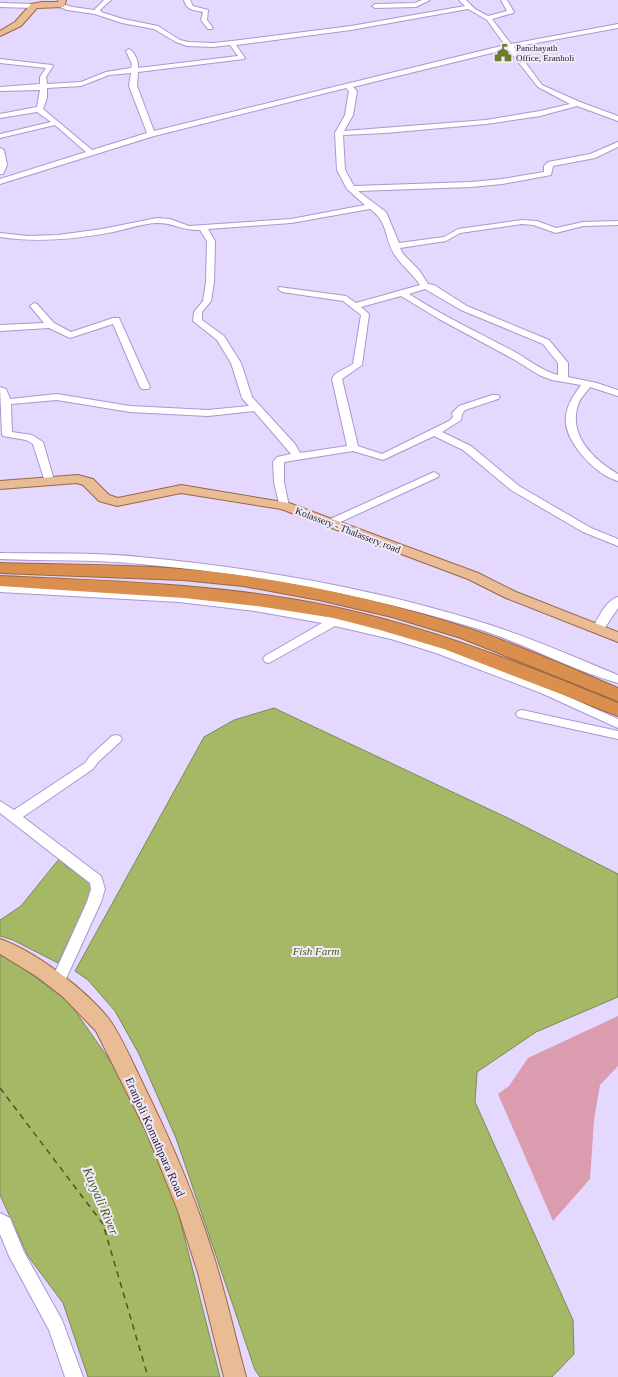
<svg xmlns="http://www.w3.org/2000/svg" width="618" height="1377" viewBox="0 0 618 1377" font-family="Georgia,serif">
	<rect width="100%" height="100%" fill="#e4d8fe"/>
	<path fill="#da9cae" d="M618,1016V1066L600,1085L594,1120L590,1179L553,1221L498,1094L509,1086L528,1058Z"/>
	<g fill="#a5b866" stroke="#7e8957">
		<path d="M274,708L512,820L618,874V997L536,1032L477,1072L475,1102L573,1320L574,1354L552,1377H260L255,1370L176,1138L139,1054L115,1011L88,980L75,971L204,737L234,720Z"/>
		<path d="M59,859L68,868L84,876L94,888L58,963L13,940L0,936V920L21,906Z"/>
		<path d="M0,954L5,955L69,1002L120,1075L172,1188L220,1377H88L63,1303L28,1256L0,1195Z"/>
	</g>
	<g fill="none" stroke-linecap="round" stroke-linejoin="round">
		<path stroke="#4c581c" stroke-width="1.5" stroke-dasharray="6 5" stroke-linecap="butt" d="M0,1088L103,1224L148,1377"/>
		<g stroke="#aa96d2" stroke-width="2">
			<g id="minor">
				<path d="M104,0H111L100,10L101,12L123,19L158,26L180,40L188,42L213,43L232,41L351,26L465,6L459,0H466L475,9L488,16L507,11L501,0H507L514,12L513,13L492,19L511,44L618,24V28L514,47L542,85L580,102L618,116V121L577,106L540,116L486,124L385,133L343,135L345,170L354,186L471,182L502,179L544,172V166L548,162L590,154L618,142V147L595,158L553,166L551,175L546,176L502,184L471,187L358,191L386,212L399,243L444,237L458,229L522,220L537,221L556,228L583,222L618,221V225L583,226L556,233L533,225L522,224L460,233L446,241L400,248L403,254L419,270L428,284L434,285L467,306L549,340L568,363V377L597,383L618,390V396L590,387C586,393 580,398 578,405C568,436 594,460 618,474V481C595,475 562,440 566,415C568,403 574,395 581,385L552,380L539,375L515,360L439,319L401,296L361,307L369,314L362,365L342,379L358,446L382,454L449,421L453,417L452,413L459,406L492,395H498L500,397L498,399L465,410L462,414L461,420L442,432L471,446L519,486L591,528L618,539V546L583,532L511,490L463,450L434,436L383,460L353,451L284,462V482L289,506L288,508H280L274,482L273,462L277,457L291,454L254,411L208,416L130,412L57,400L11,404L12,432L32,435L43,442L54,480L53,482H45L33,444L26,440L3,436L2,434L0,387L6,389L10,399L57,394L130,406L208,410L249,406L242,398L231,363L217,340L193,321L194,312L203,301L206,282L207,241L200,230C183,231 172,222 156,223C141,224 127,229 113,232C76,239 38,243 0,237V233L28,236L58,235L102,229L157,218L170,219L189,226L291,219L365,205L347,189L337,170L335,133L345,115L349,91L346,88L154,136L0,184V179L86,152L55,125L0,138V134L51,122L37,112L0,118V114L37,107L40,90L0,91V87L40,84V77L46,68L0,63V59L52,65L53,66L46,77L47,84L81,82L106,72L131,68L132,64L126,51L129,49C134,51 139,62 138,68L238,56L230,45L213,47L187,46L176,42L154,29L122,23L95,14L67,10L55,5L58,3L73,7L94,10ZM468,9L487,20L505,45L154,131L137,86L138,72L244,59L245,58L236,45L351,30ZM508,49L538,87L570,104L540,111L486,120L344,131L353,115L357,91L353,87ZM131,73L129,86L147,133L92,150L43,109L47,98V88L81,86L109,75ZM370,209C389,222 384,240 396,257C403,267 413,274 420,285L356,303L346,296L279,287L278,289L282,292L343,301L361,315L353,364L335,374L332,379L347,446L300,453L295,444L252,397L241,363L224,336L202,320V312L211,301L214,282L215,241L208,229L291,223ZM425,289L461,310L543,344L558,363V375C542,371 529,360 515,352C479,333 443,316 409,294Z"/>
				<path d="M184,0H190L193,6L208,10L207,20L213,28L212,29H208L201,20L203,12C194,10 186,10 184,0Z"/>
				<path d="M422,0H430L416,7L375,8L372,6L375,4L415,3Z"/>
				<path d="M0,3L34,4L37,6L34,8L0,7Z"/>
				<path d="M0,148L4,150L7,165L3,174H0Z"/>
				<path d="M34,303L37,304L54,323L71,332L113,318H119L150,387L148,389H142L140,387L113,324L70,338L49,328L0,331V325L44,323L30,306Z"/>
				<path d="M434,472L439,475L438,477L334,525H326L325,523L326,521Z"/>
				<path d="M0,553C46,554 94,552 140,557C256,568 373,588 484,623C529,637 574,657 618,675V683C569,669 524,643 475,628C366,595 254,574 140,564C94,559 46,561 0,559Z"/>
				<path d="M0,584L179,594L255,604L330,617L394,632L444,648L549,688L618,719V728L541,693L436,653L391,639L335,626L269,663L265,662L263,659L265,656L322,623L255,611L179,602L0,592Z"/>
				<path d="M618,597V608L602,632H594L592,629C598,619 605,601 618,597Z"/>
				<path d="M522,710L618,731V739L518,717L516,714L518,711Z"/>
				<path d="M116,735L120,736L122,739L120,742L98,762L93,769L23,817L101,876L105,889L101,902L65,981L63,985L58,987L53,985L51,981L87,902L91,889L90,883L0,813V801L14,810L85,763L90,756L112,736Z"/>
				<path d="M0,1213L10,1218L24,1252L62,1320L83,1377H65L49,1330L9,1256L0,1234Z"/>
			</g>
		</g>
		<g stroke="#9a6645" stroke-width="2">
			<g id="major">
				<path d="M58,0H66L64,7L37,8L21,26L0,36V31L15,22L31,4L42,2H58Z"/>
				<path d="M78,475L93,479L109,495L118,498L181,485L289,503L478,573L516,592L618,632V642L506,598L468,579L281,509L181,493L117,506L99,501L83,485L77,483L0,489V481Z"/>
				<path d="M0,939C35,951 86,990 109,1019C122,1037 134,1066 144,1086C171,1141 195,1196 213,1254C226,1295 235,1336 246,1377H224L198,1273L178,1211L146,1131L96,1031L62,996L36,976L0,954Z"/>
			</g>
		</g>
		<g stroke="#9a6645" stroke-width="2">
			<g id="highway">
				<path d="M0,563C71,565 143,564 214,572C301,582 389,602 473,630C522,646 570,668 618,688V701L461,638L392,617L319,600L243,586L183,580L0,573Z"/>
				<path d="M0,576C111,581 225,584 334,607C432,628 526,665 618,703V716L444,649L380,630L334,618L257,606L184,598L0,586Z"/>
			</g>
		</g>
		<use href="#minor" fill="#fff" fill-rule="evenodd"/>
		<use href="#major" fill="#e9bc95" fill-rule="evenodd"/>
		<use href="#highway" fill="#da8f4e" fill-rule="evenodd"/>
	</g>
	<defs>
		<g id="civic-bare" transform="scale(1.38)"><path d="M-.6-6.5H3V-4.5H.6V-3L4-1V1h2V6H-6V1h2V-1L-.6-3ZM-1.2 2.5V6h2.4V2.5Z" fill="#6c7d2c" stroke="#eeeaf7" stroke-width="2.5" paint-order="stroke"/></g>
	</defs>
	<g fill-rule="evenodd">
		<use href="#civic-bare" x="503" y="53"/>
	</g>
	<g text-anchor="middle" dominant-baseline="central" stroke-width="4" stroke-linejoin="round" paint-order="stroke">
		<g font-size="9" fill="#241b33" stroke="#eeeaf7" text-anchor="start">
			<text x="516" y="48">Panchayath<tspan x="516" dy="10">Office, Eranholi</tspan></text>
		</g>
		<g font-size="10" fill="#241b33" stroke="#eeeaf7">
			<text transform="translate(348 530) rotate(21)">Kolassery - Thalassery road</text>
		</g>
		<g font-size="11" font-style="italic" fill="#4c581c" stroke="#eeeaf7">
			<text x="316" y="951">Fish Farm</text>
		</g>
		<g font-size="12" fill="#241b33" stroke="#eeeaf7">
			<text transform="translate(155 1137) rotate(66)">Eranjoli Komathpara Road</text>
		</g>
		<g font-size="13" font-style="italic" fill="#4c581c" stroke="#eeeaf7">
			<text transform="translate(101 1201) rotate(67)">Kuyyali River</text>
		</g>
	</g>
</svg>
